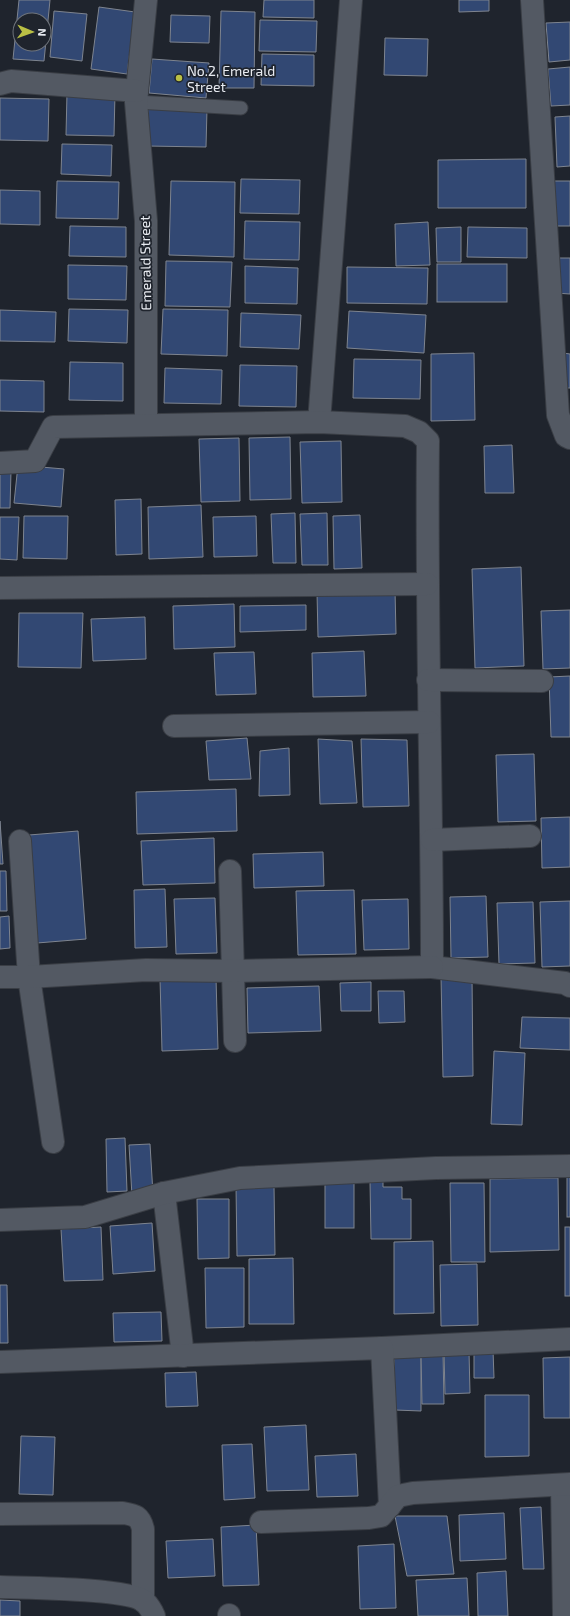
<svg xmlns="http://www.w3.org/2000/svg" width="570" height="1616" viewBox="0 0 570 1616" font-family="'Exo 2',sans-serif">
	<rect width="100%" height="100%" fill="#1f242d"/>
	<g fill="#324873" stroke="#7e848f" fill-rule="evenodd">
		<path d="M19,0H50L44,61L13,59ZM20,20H44V44H20Z"/>
		<path d="M264,0H314V18L263,17Z"/>
		<path d="M459,0H489V11L459,12Z"/>
		<path d="M99,7L135,12L127,74L91,69Z"/>
		<path d="M54,11L87,14L82,61L50,57Z"/>
		<path d="M221,11L255,12L254,88H219Z"/>
		<path d="M171,15L210,16L209,43L170,42Z"/>
		<path d="M260,20L317,21L316,52L259,51Z"/>
		<path d="M570,22V60L549,62L546,23Z"/>
		<path d="M385,38L428,39L427,76L384,75Z"/>
		<path d="M262,54L314,55V86L261,85Z"/>
		<path d="M152,59L209,63L206,98L149,93Z"/>
		<path d="M570,67V105L551,106L548,69Z"/>
		<path d="M67,93H115L114,136L66,135Z"/>
		<path d="M0,98L49,99L48,141L0,140Z"/>
		<path d="M148,108L207,109L206,147L147,146Z"/>
		<path d="M570,116V166L557,167L555,117Z"/>
		<path d="M62,144L112,145L111,176L61,174Z"/>
		<path d="M526,159V208H438V160Z"/>
		<path d="M241,179L300,180L299,214L240,213Z"/>
		<path d="M57,181L119,182L118,219L56,218Z"/>
		<path d="M171,181L235,182L234,257L169,255Z"/>
		<path d="M551,181H570V226H552Z"/>
		<path d="M0,190L40,191V225L0,224Z"/>
		<path d="M245,221L300,222L299,260L244,259Z"/>
		<path d="M428,222L430,265L396,266L395,224Z"/>
		<path d="M70,226L126,227V257L69,256Z"/>
		<path d="M461,227V262H437L436,228Z"/>
		<path d="M468,227L527,228V258L467,257Z"/>
		<path d="M557,258H570V294L555,293Z"/>
		<path d="M166,261L232,262L230,307L165,306Z"/>
		<rect x="437" y="264" width="70" height="38"/>
		<path d="M68,265L127,266L126,300L68,299Z"/>
		<path d="M245,266L298,268L297,304L245,303Z"/>
		<path d="M347,267L428,268L427,304L347,303Z"/>
		<path d="M69,309L128,310L127,343L68,341Z"/>
		<path d="M163,309L228,310L227,356L161,354Z"/>
		<path d="M0,310L56,312L55,342L0,341Z"/>
		<path d="M349,311L426,315L424,353L347,348Z"/>
		<path d="M241,313L301,315L299,349L240,347Z"/>
		<path d="M474,353L475,420L431,421V354Z"/>
		<path d="M563,353L570,354V388H562Z"/>
		<path d="M354,359L421,360L420,399L353,398Z"/>
		<path d="M70,362L123,363V401L69,400Z"/>
		<path d="M240,365L297,366L296,407L239,406Z"/>
		<path d="M165,368L222,370L221,404L164,403Z"/>
		<path d="M0,380L44,381V412L0,411Z"/>
		<path d="M290,437L291,499L250,500L249,438Z"/>
		<path d="M239,438L240,501L201,502L199,439Z"/>
		<path d="M341,441L342,502L302,503L300,442Z"/>
		<path d="M512,445L514,493H485L484,446Z"/>
		<path d="M18,465L64,469L61,507L14,503Z"/>
		<path d="M0,471H11L10,508H0Z"/>
		<path d="M141,499L142,554L116,555L115,500Z"/>
		<path d="M201,505L203,557L149,559L148,507Z"/>
		<path d="M295,513L296,563H273L271,514Z"/>
		<path d="M327,513L328,565H302L300,514Z"/>
		<path d="M360,515L362,568L334,569L333,516Z"/>
		<path d="M24,516H68L67,559L23,558Z"/>
		<path d="M256,516L257,556L214,557L213,517Z"/>
		<path d="M0,517H19L17,560L0,559Z"/>
		<path d="M521,567L524,666L475,668L472,569Z"/>
		<path d="M395,590L396,634L318,637L317,592Z"/>
		<path d="M234,604L235,647L174,649L173,606Z"/>
		<path d="M306,605V630L240,632V606Z"/>
		<path d="M570,610V668L543,669L541,611Z"/>
		<path d="M19,613H83L81,668L18,667Z"/>
		<path d="M145,617L146,659L93,661L91,619Z"/>
		<path d="M364,651L366,696L313,697L312,653Z"/>
		<path d="M254,652L256,694L216,695L214,653Z"/>
		<path d="M570,676V737H551L549,677Z"/>
		<path d="M247,738L251,779L209,780L206,741Z"/>
		<path d="M318,739L352,741L357,803L320,804Z"/>
		<path d="M361,739L407,740L409,806L363,807Z"/>
		<path d="M289,748L290,795L259,796L260,751Z"/>
		<path d="M534,754L536,821L498,822L496,755Z"/>
		<path d="M236,789L237,831L137,834L136,792Z"/>
		<path d="M570,817V867L542,868L541,818Z"/>
		<path d="M0,821L3,864H0Z"/>
		<path d="M78,831L86,939L37,943L29,835Z"/>
		<path d="M214,838L215,883L143,885L141,841Z"/>
		<path d="M323,852L324,886L254,888L253,854Z"/>
		<path d="M0,871H6L7,911H0Z"/>
		<path d="M165,889L167,947L135,948L134,890Z"/>
		<path d="M354,890L356,954L298,955L296,891Z"/>
		<path d="M486,896L488,957L451,958L450,897Z"/>
		<path d="M215,898L217,953L176,954L174,899Z"/>
		<path d="M408,899L409,949L364,950L362,900Z"/>
		<path d="M570,901V966L542,967L540,902Z"/>
		<path d="M533,902L535,963L499,964L497,903Z"/>
		<path d="M9,916L10,948L0,949V917Z"/>
		<path d="M441,976H472L473,1076L443,1077Z"/>
		<path d="M216,978L218,1049L162,1051L160,979Z"/>
		<path d="M371,982V1011H341L340,983Z"/>
		<path d="M319,986L321,1031L248,1033L247,988Z"/>
		<path d="M378,991H404L405,1022L379,1023Z"/>
		<path d="M522,1017L570,1018V1050L520,1048Z"/>
		<path d="M494,1051L525,1053L522,1125L491,1124Z"/>
		<path d="M125,1138L127,1191L107,1192L106,1139Z"/>
		<path d="M150,1144L153,1194L132,1196L129,1145Z"/>
		<rect x="567" y="1175" width="3" height="42"/>
		<rect x="325" y="1178" width="29" height="50"/>
		<path d="M558,1178L559,1250L490,1252V1179Z"/>
		<path d="M370,1181H383V1187H402V1199H411V1239H371Z"/>
		<path d="M450,1183H484L485,1262H451Z"/>
		<path d="M236,1186H274L275,1255L237,1256Z"/>
		<path d="M197,1199H229V1258L198,1259Z"/>
		<path d="M152,1223L155,1271L113,1274L110,1226Z"/>
		<path d="M101,1227L103,1280L64,1281L61,1229Z"/>
		<rect x="565" y="1227" width="5" height="69"/>
		<path d="M433,1241L434,1313L394,1314V1242Z"/>
		<path d="M293,1258L294,1324H249V1259Z"/>
		<path d="M477,1264L478,1325L441,1326L440,1265Z"/>
		<path d="M205,1268H244V1327L206,1328Z"/>
		<path d="M0,1285H7L8,1343H0Z"/>
		<path d="M161,1312L162,1341L114,1342L113,1313Z"/>
		<path d="M474,1350H493L494,1378H474Z"/>
		<path d="M421,1352V1411L395,1410L394,1353Z"/>
		<path d="M443,1352L444,1404H422L421,1353Z"/>
		<path d="M444,1352H469L470,1393L445,1394Z"/>
		<path d="M570,1357V1418H544L543,1358Z"/>
		<path d="M196,1372L198,1406L166,1407L165,1373Z"/>
		<path d="M485,1395H529V1456L485,1457Z"/>
		<path d="M306,1425L309,1490L267,1491L264,1427Z"/>
		<path d="M21,1436L55,1437L53,1495L19,1494Z"/>
		<path d="M252,1444L255,1498L224,1500L222,1445Z"/>
		<path d="M356,1454L358,1496L317,1497L315,1456Z"/>
		<path d="M541,1507L544,1569H523L520,1508Z"/>
		<path d="M504,1513L506,1559L460,1561L459,1515Z"/>
		<path d="M395,1516H447L454,1574L407,1576Z"/>
		<path d="M256,1525L259,1585L223,1586L221,1527Z"/>
		<path d="M213,1539L215,1576L168,1578L166,1541Z"/>
		<path d="M394,1544L396,1608L360,1609L358,1546Z"/>
		<path d="M506,1571L508,1616H478L477,1573Z"/>
		<path d="M467,1578L469,1616H418L416,1580Z"/>
		<path d="M0,1600L20,1601V1616H0Z"/>
	</g>
	<g fill="none" stroke-linecap="round" stroke-linejoin="round">
		<g stroke="#3a3e45" stroke-width="15">
			<path id="lane" d="M136,102L241,108"/>
		</g>
		<g stroke="#3a3e45" stroke-width="24">
			<g id="street">
				<path d="M146,0L136,102L146,221V425"/>
				<path d="M532,0L558,415L566,436L570,438"/>
				<path d="M0,84L11,81L137,91"/>
				<path d="M319,422L351,0"/>
				<path d="M0,463L35,461L53,427L319,422L405,426L419,432L428,441C426,616 432,792 432,967L565,983L570,986"/>
				<path d="M0,588L427,584"/>
				<path d="M428,680L542,681"/>
				<path d="M174,726L429,722"/>
				<path d="M432,840L530,836"/>
				<path d="M20,841L29,977L53,1142"/>
				<path d="M230,871L235,1041"/>
				<path d="M0,977H29L146,970L235,971L432,967"/>
				<path d="M164,1193L183,1356"/>
				<path d="M0,1220L85,1217L164,1193L240,1178L436,1168L570,1166"/>
				<path d="M382,1348L570,1339"/>
				<path d="M0,1362L382,1348L390,1506"/>
				<path d="M562,1485L564,1616"/>
				<path d="M0,1514L123,1513C135,1515 140,1516 143,1529V1601"/>
				<path d="M261,1522L369,1518L381,1516L398,1496L413,1493L570,1484"/>
				<path d="M0,1587C27,1588 126,1588 144,1601C148,1605 152,1611 154,1616"/>
				<path d="M229,1615V1616"/>
			</g>
		</g>
		<use href="#lane" stroke="#535963" stroke-width="13"/>
		<use href="#street" stroke="#535963" stroke-width="22"/>
	</g>
	<circle fill="#bac045" stroke="#1f242d" stroke-width="1.5" cx="179" cy="78" r="4"/>
	<g text-anchor="middle" dominant-baseline="central" stroke-width="3.5" stroke-linejoin="round" paint-order="stroke">
		<g font-size="14" fill="#e8ebf1" stroke="#1f242d" text-anchor="start">
			<text x="187" y="70">No.2, Emerald<tspan x="187" dy="16">Street</tspan></text>
		</g>
		<g font-size="14" fill="#e8ebf1" stroke="#1f242d">
			<text transform="translate(145 263) rotate(-91)">Emerald Street</text>
		</g>
	</g>
	<g transform="translate(32 32) rotate(92)"><circle r="19" fill="#1f242d" stroke="#6f747b"/>
	<path d="M0-3L7 15L0 10L-7 15Z" fill="#bac045"/>
	<text y="-6" font-size="11" font-weight="bold" text-anchor="middle" fill="#e8ebf1">N</text>
	</g>
</svg>
